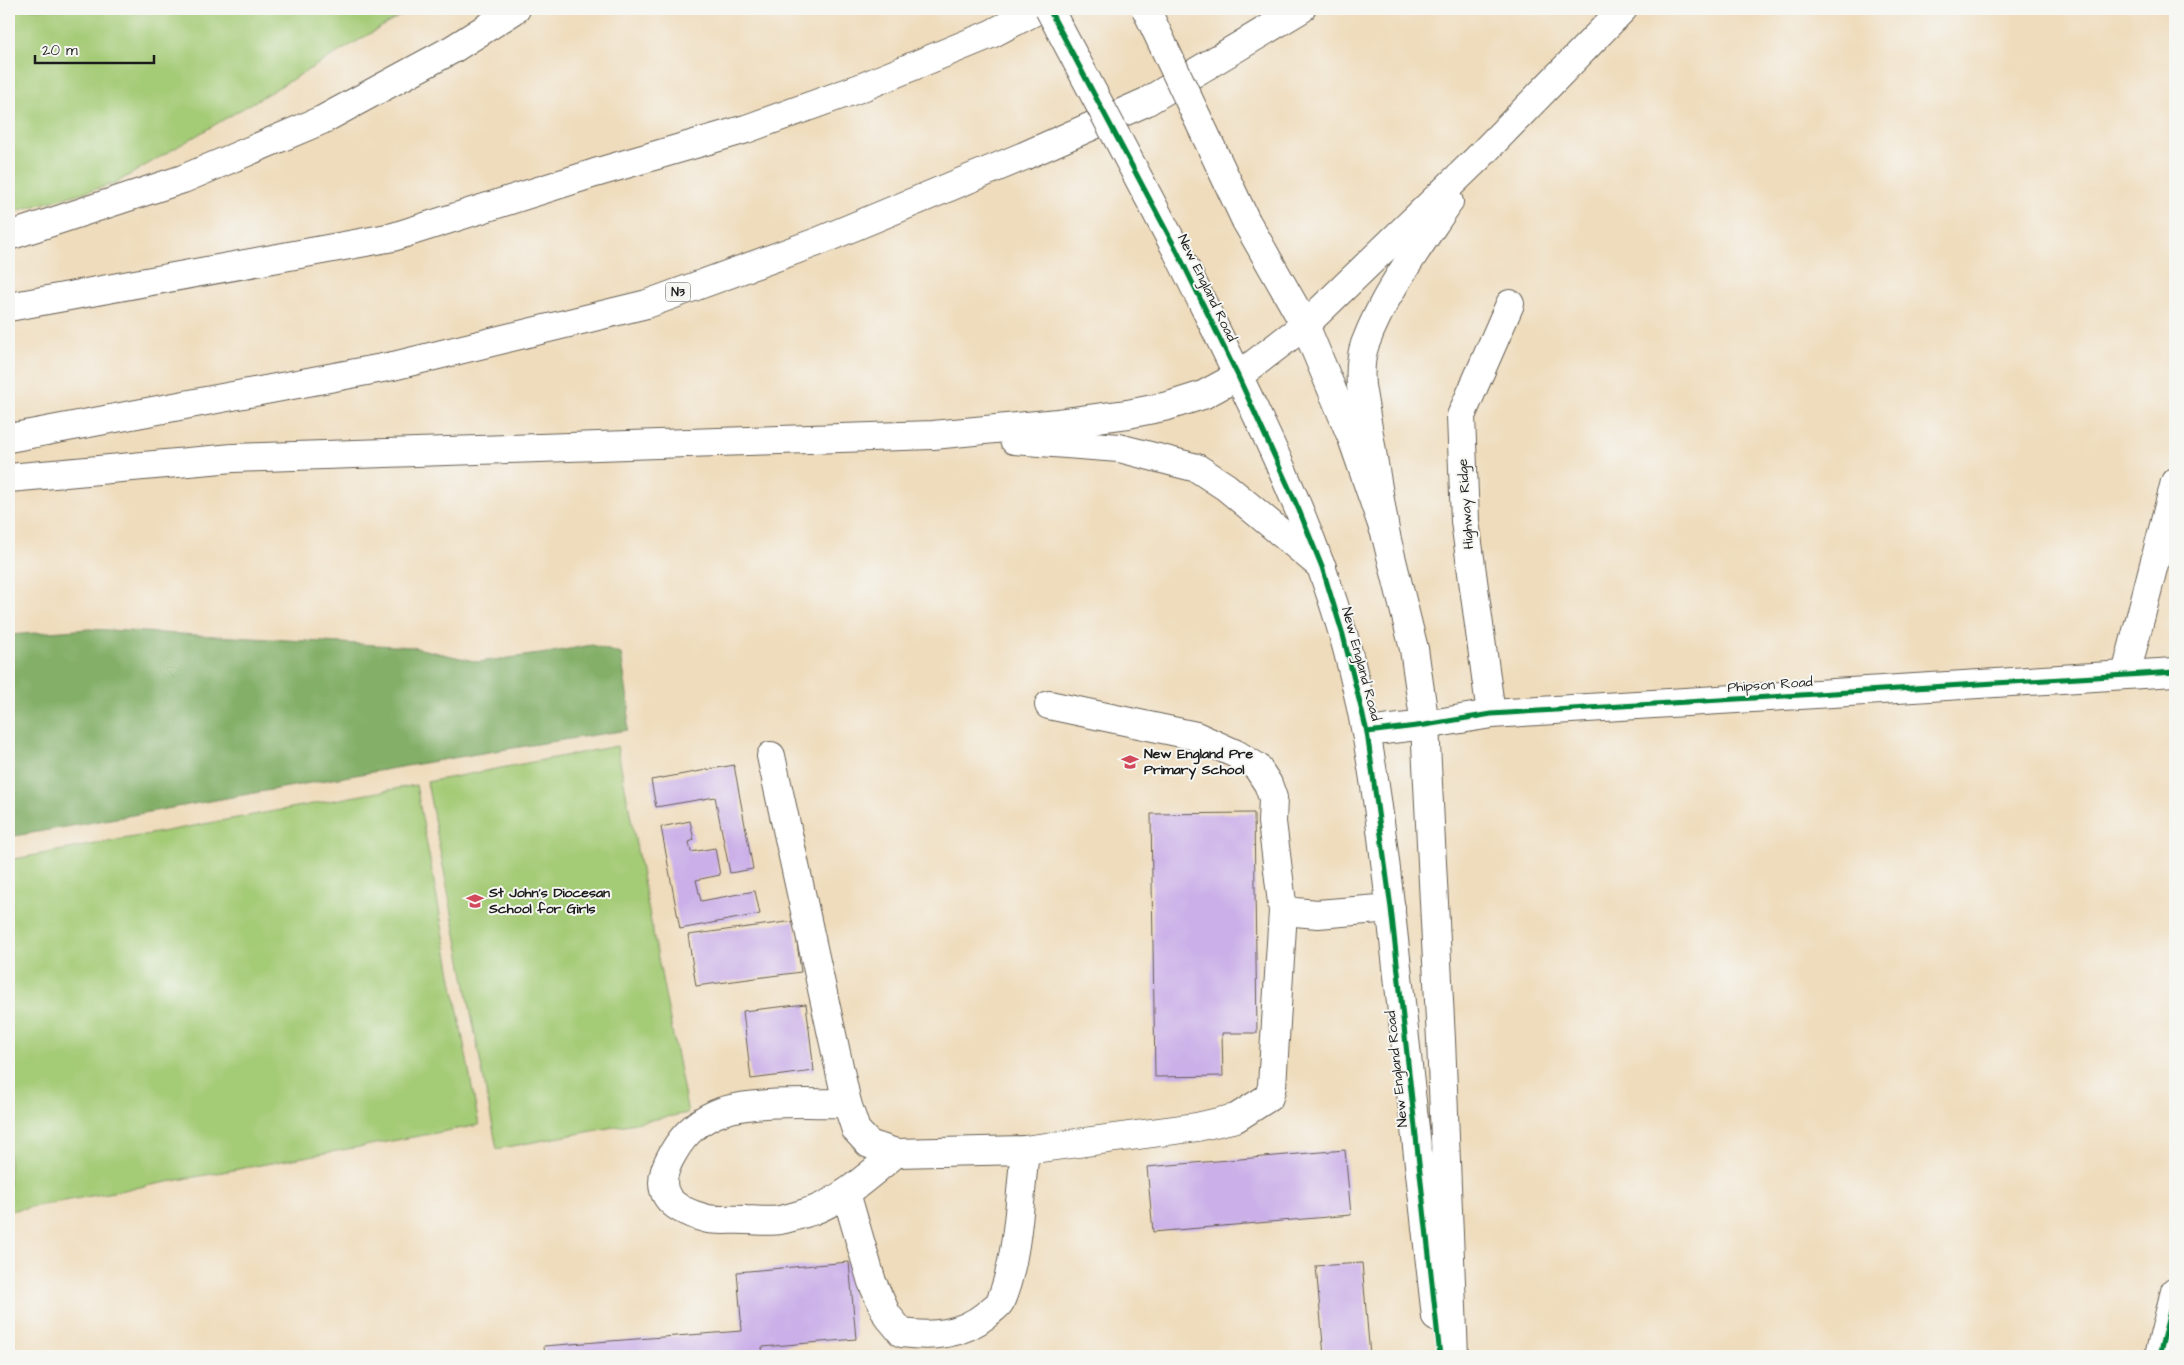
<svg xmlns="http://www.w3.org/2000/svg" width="2184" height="1365" viewBox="0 0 2184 1365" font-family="'Architects Daughter',sans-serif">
	<rect width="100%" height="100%" fill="#f6f6f2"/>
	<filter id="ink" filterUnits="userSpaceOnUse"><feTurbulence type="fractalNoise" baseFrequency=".02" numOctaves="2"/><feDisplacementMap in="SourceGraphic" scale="10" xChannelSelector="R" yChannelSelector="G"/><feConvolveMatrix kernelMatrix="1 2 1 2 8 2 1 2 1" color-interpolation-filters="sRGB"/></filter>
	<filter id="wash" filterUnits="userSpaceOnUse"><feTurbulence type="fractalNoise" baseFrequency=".0096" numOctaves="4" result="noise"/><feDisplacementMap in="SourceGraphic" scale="20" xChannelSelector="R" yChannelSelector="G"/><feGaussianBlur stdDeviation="1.12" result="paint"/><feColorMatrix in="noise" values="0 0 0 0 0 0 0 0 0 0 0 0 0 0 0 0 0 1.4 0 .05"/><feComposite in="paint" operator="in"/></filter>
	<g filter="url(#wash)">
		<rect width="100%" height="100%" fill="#efdcbc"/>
		<g fill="#a4cb76" stroke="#607449">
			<path d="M9,9H412L114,184L9,213Z"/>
			<path d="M617,746L688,1113L497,1149L427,782Z"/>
			<path d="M416,785L479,1125L9,1211V860Z"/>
		</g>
		<path fill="#83af67" stroke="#506642" d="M90,629L412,647L478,662L547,653L592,645L621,654L629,707L627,730C420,761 215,801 9,837V635Z"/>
		<g id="blocks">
			<g fill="#caafe8">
				<path d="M734,765L753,869L730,873L715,797L656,807L651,780Z"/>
				<path d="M1254,813L1257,1033H1222L1223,1076L1155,1077L1151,814Z"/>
				<path d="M690,821L694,840L689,842L691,852L715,848L720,875L696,880L701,901L755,891L760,914L680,929L661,827Z"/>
				<path d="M794,921L801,972L696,986L688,935Z"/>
				<path d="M806,1004L814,1071L751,1079L743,1011Z"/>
				<path d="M1345,1150L1351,1215L1153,1232L1147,1167Z"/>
				<path d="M849,1262L856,1339L762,1347L763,1356H545L544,1346L742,1331L737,1272Z"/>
				<path d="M1362,1263L1370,1356H1324L1316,1266Z"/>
			</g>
		</g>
	</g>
	<g filter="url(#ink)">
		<use href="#blocks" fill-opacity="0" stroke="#665f54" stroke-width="1"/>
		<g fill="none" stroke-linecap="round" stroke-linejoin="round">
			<g stroke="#665f54" stroke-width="30">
				<g id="minor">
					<path d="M1246,221L1305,325L1352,438L1386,536L1414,649L1425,725L1441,1040L1454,1356"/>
					<path d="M1177,251C1238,376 1304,500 1343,634C1373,739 1384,849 1396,958C1410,1078 1423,1198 1436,1317"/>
					<path d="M2126,674L2175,482"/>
					<path d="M1049,705L1196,736L1236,754L1257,767L1268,784L1273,798L1272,822L1283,911L1318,914L1391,908"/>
					<path d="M1491,714L1465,521L1461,416L1510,304"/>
					<path d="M1367,732L1425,725L1491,714L2175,672"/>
					<path d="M771,756L847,1103L856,1130L869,1144L896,1153L1025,1150L1197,1127L1236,1118L1269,1097L1272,1086L1283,911"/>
					<path d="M847,1103C810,1104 759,1100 723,1111C700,1119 685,1132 673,1153C650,1192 669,1209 708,1219C719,1221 734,1219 746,1220C756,1220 769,1222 780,1220C790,1218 802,1214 812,1211C844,1199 870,1174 896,1153"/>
					<path d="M846,1193L872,1282L887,1315L902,1333C933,1337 961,1335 986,1315C990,1311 997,1307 1000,1302C1018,1262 1020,1194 1025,1150"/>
					<path d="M2159,1356L2175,1291"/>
				</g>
			</g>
			<g stroke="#665f54" stroke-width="30">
				<g id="highway">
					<path d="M9,236L183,179L322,120L453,49L516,9"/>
					<path d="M9,307L393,237L595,173L746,129L860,88L991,34L1039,9"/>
					<path d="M9,438L393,366L647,304L817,242L1024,156L1146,102L1301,9"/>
					<path d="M1014,440L1119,448L1197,468L1226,487L1322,567"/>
					<path d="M9,478L233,458L933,435L1058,423L1128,414L1168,406L1203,395L1238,376L1305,325L1477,159L1623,9"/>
					<path d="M1386,536L1361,386C1360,372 1360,358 1365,344C1384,293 1419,247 1449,202"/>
				</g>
			</g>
			<use href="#minor" stroke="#fff" stroke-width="28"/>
			<use href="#highway" stroke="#fff" stroke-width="28"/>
			<g stroke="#665f54" stroke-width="30" stroke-linecap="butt">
				<g id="minor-bridge">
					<path d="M1049,9L1177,251"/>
					<path d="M1146,9L1246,221"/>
				</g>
			</g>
			<use href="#minor-bridge" stroke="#fff" stroke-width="28"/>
			<g stroke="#f6f6f2" stroke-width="8">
				<g id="cycleway">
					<path d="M1049,9L1177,251L1238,376L1299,510L1322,567L1343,635L1367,732L1391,908L1440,1356"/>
					<path d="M1367,732L1425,725L1491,714L2175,672"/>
					<path d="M2159,1356L2175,1291"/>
				</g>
			</g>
			<use href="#cycleway" stroke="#00873e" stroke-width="5"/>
		</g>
	</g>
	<defs>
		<g id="school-bare" transform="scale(1.35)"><path d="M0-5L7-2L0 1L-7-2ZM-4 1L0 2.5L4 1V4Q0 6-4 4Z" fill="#d1495b" stroke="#f6f6f2" stroke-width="2.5" paint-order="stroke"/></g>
	</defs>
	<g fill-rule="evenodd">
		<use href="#school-bare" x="1130" y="762"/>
		<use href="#school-bare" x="475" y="901"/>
	</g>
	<g text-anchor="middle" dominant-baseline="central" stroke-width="4" stroke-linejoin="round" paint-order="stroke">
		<rect fill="#f6f6f2" stroke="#5d5d5c" stroke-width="1" x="665.5" y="282.5" width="25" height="19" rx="4"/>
		<g font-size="12" font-weight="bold" fill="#1c1c1c">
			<text x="678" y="292">N3</text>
		</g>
		<g font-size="14" fill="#1c1c1c" stroke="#f6f6f2">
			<text transform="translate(1207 288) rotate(64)">New England Road</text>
			<text transform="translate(1466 504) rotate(-94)">Highway Ridge</text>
			<text transform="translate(1361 664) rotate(75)">New England Road</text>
			<text transform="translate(1770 685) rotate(-4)">Phipson Road</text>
			<text transform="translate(1397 1069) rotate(-96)">New England Road</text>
		</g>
		<g font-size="14" font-weight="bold" fill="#1c1c1c" stroke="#f6f6f2" text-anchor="start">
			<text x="1144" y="754">New England Pre<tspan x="1144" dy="16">Primary School</tspan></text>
			<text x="489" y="893">St John's Diocesan<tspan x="489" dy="16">School for Girls</tspan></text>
		</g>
	</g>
	<rect width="2184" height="1365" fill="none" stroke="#f6f6f2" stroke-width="30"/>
	<path d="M35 55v8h119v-8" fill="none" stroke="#1c1c1c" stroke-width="2.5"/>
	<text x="42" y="55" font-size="15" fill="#1c1c1c" stroke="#f6f6f2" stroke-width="4" paint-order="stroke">20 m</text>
</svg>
